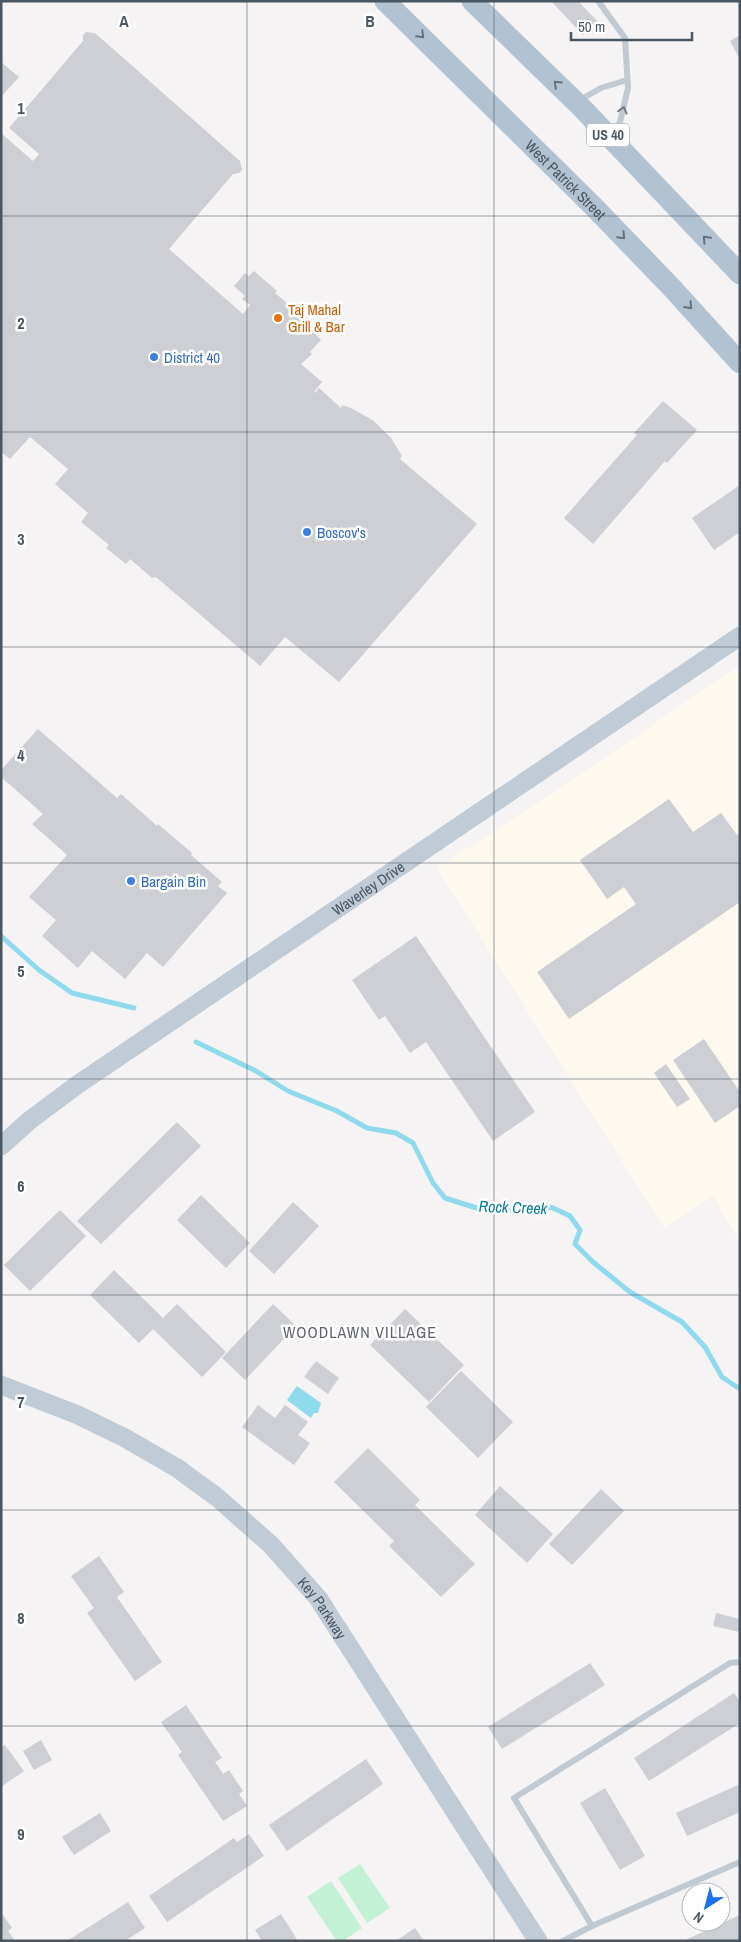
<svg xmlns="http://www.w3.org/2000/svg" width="741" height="1942" viewBox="0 0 741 1942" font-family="'Archivo Narrow',sans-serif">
	<rect width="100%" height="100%" fill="#f5f3f3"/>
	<path fill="#fdf9ef" d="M740,665V1243L713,1196L664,1228L437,868L572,780Z"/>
	<g fill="#c3f1d5">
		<path d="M360,1864L390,1908L367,1923L338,1878Z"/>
		<path d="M331,1881L362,1928L343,1941H337L307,1897Z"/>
	</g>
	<path fill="#90daee" d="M297,1386L321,1403L318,1413H314L311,1418L287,1400Z"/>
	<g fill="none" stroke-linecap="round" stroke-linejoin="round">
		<g stroke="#90daee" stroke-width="5">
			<path d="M1,936L39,970L72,993L134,1008"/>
			<path d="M196,1042L256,1071L288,1091L337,1111L367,1128L396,1133L413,1143L433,1183L445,1198L483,1210L527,1211L551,1207L570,1216L580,1230L575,1244L593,1262L630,1292L682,1322L705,1347L722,1377L740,1389"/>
		</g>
	</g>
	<g fill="#cdcfd5">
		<path d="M551,1H578L597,21L583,35Z"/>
		<path d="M86,32L95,33L240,161L242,170L239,173L233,174L169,249L243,314L250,305L242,299L245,296L234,286L245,273L249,276L254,271L277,291L275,293L292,307L293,306L308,319L304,322L321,340L310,352L312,354L301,364L322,382L314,392L315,393L319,388L341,408L342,405L351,408L374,421L391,438L402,456L400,459L477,524L339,682L285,637L260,666L156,577L152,578L130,559L126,564L106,548L109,545L81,522L88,513L55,484L68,469L30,437L10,459L1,452V133L33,161L39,154L9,128L83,41V35Z"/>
		<path d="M740,35V55L738,56L730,41Z"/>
		<path d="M1,62L19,77L1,97Z"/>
		<path d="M663,401L697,430L667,463L665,461L593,544L564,518L637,435L634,433Z"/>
		<path d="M740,485V532L714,550L692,518Z"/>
		<path d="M38,729L117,798L121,794L157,826L158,824L192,853L191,855L222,882L218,886L227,893L163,967L147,953L125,979L92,951L78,968L42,936L56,920L29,897L67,855L32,824L43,814L1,777V770Z"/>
		<path d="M669,799L693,832L721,813L737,835L740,833V902L569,1019L537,972L636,904L624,887L607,899L580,860Z"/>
		<path d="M416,936L535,1112L493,1141L426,1042L410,1053L385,1016L379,1020L352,980Z"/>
		<path d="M704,1039L740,1092V1106L715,1123L673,1060Z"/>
		<path d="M666,1064L690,1099L677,1107L654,1073Z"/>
		<path d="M177,1122L201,1146L101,1244L77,1221Z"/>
		<path d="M201,1195L250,1243L226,1268L177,1220Z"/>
		<path d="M293,1202L319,1226L274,1274L249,1251Z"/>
		<path d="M60,1210L86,1236L30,1291L4,1265Z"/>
		<path d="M114,1270L163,1318L177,1304L226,1352L202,1377L153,1329L139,1343L90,1295Z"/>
		<path d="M273,1304L296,1326L245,1380L222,1358Z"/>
		<path d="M405,1309L464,1365L429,1402L370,1345Z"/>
		<path d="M316,1361L339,1378L328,1394L304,1377Z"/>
		<path d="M461,1371L513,1422L478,1458L426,1407Z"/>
		<path d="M258,1405L275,1418L285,1405L308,1422L298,1435L310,1443L294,1465L242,1427Z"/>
		<path d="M368,1448L420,1500L415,1505L475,1564L441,1597L389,1546L394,1541L334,1482Z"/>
		<path d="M500,1486L553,1534L527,1563L475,1515Z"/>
		<path d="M601,1489L624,1511L572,1565L549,1544Z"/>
		<path d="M99,1556L124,1592L117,1597L162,1662L135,1681L87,1613L94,1608L71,1576Z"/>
		<path d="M716,1613L740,1619V1632L713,1626Z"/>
		<path d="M590,1663L605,1685L502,1749L488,1727Z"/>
		<path d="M734,1693L740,1702V1723L649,1781L634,1758Z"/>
		<path d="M186,1705L222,1758L215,1762L223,1774L229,1770L243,1791L239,1794L247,1806L223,1821L178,1755L182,1752L161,1722Z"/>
		<path d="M41,1740L52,1760L34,1770L23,1751Z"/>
		<path d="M5,1745L24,1771L1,1787V1747Z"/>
		<path d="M366,1759L383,1784L287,1851L269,1825Z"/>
		<path d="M740,1784V1812L687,1836L676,1813Z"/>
		<path d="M605,1788L645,1856L620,1870L580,1803Z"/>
		<path d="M100,1813L111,1831L74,1855L62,1837Z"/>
		<path d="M249,1834L264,1856L167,1922L149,1896L234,1838L237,1842Z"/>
		<path d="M128,1902L145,1928L125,1941H67Z"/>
		<path d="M1,1912L12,1928L8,1931L15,1941H1Z"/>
		<path d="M281,1914L298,1941H262L255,1930Z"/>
		<path d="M740,1915V1941H683L731,1919Z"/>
		<path d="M415,1928L424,1941H396Z"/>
	</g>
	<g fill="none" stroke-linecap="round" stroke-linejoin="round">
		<g stroke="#c1cad2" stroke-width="6">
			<path d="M598,1L625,38L628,88L620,122L612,135"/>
			<path d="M580,100L601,88L627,80"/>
			<path d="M592,1926L514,1798L730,1663L740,1662"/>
			<path d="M563,1941L592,1926L740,1862"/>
		</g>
		<g stroke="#c1cbd6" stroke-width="19">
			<path id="s1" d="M1,1146L30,1120L77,1085L740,636"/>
			<path id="s2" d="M1,1385L78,1415L125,1438L177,1468L218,1498L271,1545L318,1598L538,1941"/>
		</g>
		<g stroke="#b3c2d1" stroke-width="21">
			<path id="s3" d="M385,1L593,206L673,289L740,363"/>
			<path d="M472,1L583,109L740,274"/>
		</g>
	</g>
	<defs><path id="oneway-chevron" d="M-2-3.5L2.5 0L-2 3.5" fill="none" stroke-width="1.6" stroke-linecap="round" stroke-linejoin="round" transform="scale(1.25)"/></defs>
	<g stroke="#64717d">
		<use href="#oneway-chevron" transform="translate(421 35) rotate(45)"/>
		<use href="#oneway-chevron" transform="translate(557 84) rotate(-136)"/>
		<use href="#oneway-chevron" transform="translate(622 236) rotate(46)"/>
		<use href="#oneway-chevron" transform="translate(706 239) rotate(-133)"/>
		<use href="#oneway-chevron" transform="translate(689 306) rotate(48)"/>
	</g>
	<use stroke="#6e7983" href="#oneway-chevron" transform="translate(623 110) rotate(-75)"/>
	<path fill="none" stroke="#4a5661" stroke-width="1" stroke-opacity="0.55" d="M247,1V1941M494,1V1941M1,216H740M1,432H740M1,647H740M1,863H740M1,1079H740M1,1295H740M1,1510H740M1,1726H740"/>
	<circle fill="#e8710a" stroke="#fff" stroke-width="2" cx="278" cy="318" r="5"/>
	<g fill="#3f7fe0" stroke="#fff" stroke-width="2">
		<circle cx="154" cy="357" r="5"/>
		<circle cx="307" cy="532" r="5"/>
		<circle cx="131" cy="881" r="5"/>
	</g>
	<g text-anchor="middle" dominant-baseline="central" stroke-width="5" stroke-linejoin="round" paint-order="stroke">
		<rect fill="#fff" stroke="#808990" stroke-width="1" x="587" y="123.5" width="42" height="23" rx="4"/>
		<g font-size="14" font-weight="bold" fill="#4a5661">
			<text x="608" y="135">US 40</text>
		</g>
		<g font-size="15" fill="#4a5661" stroke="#fff">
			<text stroke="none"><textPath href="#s3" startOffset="254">West Patrick Street</textPath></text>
			<text stroke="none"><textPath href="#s1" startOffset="449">Waverley Drive</textPath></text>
			<text stroke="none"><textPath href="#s2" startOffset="398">Key Parkway</textPath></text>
		</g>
		<g font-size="15" fill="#c56008" stroke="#fff" text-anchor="start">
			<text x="288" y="309">Taj Mahal<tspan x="288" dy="17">Grill &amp; Bar</tspan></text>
		</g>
		<g font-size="15" fill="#366cbe" stroke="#fff" text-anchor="start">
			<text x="164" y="357">District 40</text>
			<text x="317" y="532">Boscov's</text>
			<text x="141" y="881">Bargain Bin</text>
		</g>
		<g font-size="16" font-style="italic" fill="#0c7c9b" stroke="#fff">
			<text transform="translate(513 1207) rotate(2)">Rock Creek</text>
		</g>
		<g font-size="16" letter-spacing="1" fill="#5f6368" stroke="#fff">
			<text x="360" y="1332">WOODLAWN VILLAGE</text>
		</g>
	</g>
	<g font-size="16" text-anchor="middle" font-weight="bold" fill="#4a5661" stroke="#fff" stroke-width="5" stroke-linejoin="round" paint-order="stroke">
		<text x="124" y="27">A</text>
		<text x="370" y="27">B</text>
		<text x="21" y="114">1</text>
		<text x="21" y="329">2</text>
		<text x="21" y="545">3</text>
		<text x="21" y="761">4</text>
		<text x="21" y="977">5</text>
		<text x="21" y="1192">6</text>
		<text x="21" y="1408">7</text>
		<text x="21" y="1624">8</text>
		<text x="21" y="1840">9</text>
	</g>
	<rect width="741" height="1942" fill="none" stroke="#4a5661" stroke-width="5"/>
	<g transform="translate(706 1907) rotate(216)"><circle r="24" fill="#ffffff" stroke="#b7bbc0"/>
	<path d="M0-4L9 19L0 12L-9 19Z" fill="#1a73e8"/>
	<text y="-8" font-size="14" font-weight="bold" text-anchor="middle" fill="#4a5661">N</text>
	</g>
	<path d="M571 32v8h121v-8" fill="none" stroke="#4a5661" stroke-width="2.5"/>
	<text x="578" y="32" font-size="15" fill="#4a5661" stroke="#ffffff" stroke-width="4" paint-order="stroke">50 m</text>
</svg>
